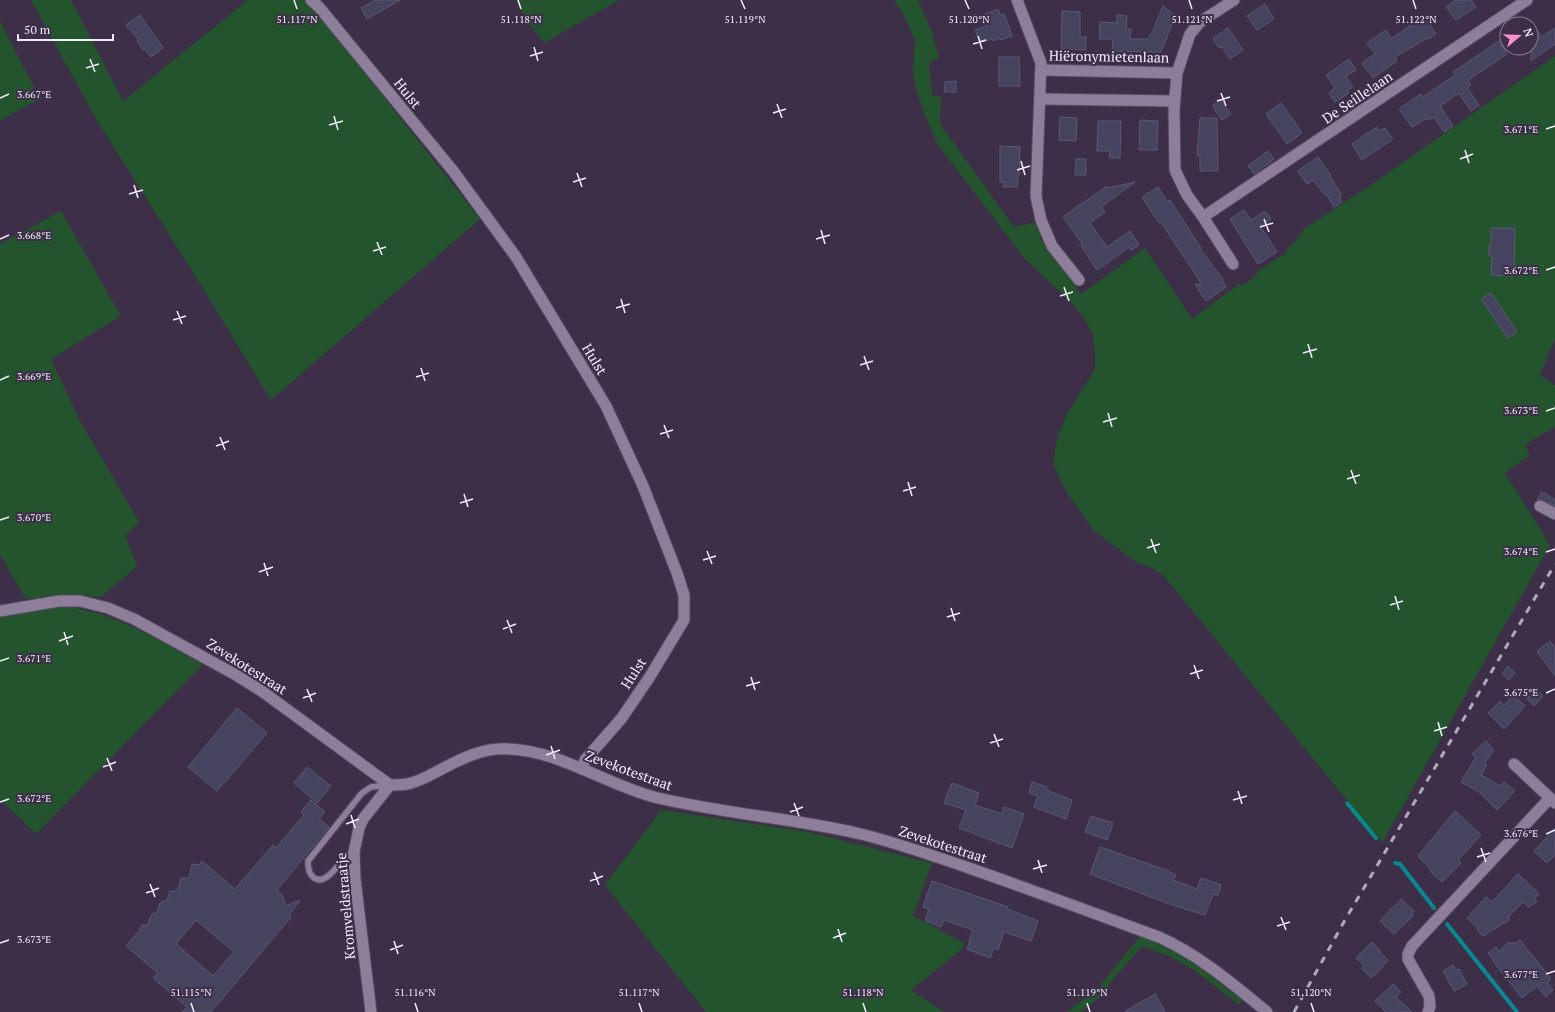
<svg xmlns="http://www.w3.org/2000/svg" width="1555" height="1012" viewBox="0 0 1555 1012" font-family="'PT Serif',serif">
	<rect width="100%" height="100%" fill="#3d2f48"/>
	<g fill="#23542d">
		<path d="M31,0H71L123,101L248,0H303L320,16L480,219L271,400L191,269L96,119Z"/>
		<path d="M516,0H619L544,43L524,17Z"/>
		<path d="M894,0H918L931,30L939,58L929,63L932,95L941,97L940,124L1014,227L1036,222L1041,239L1081,294L1145,248L1192,319L1239,284L1242,286L1257,275L1255,273L1287,252L1286,250L1297,239L1305,228L1368,187L1555,56V339L1540,375L1555,385V427L1525,444L1530,455L1505,473L1550,545L1382,843L1164,576L1151,567L1137,563L1093,530L1066,491L1054,465L1055,449L1059,433L1068,412L1095,369V353L1093,335L1084,318L1071,302L1025,259L938,145L925,115L916,90L913,72L915,41L906,19Z"/>
		<path d="M0,21L40,99L0,120Z"/>
		<path d="M61,211L121,316L51,359L80,421L139,522L125,536L137,566L101,597L69,595L26,599L0,555V244Z"/>
		<path d="M55,606C109,608 156,639 203,664L36,834L0,799V618L37,609Z"/>
		<path d="M661,810L808,832L932,863L913,916L964,943L961,950L911,990L944,1012H706L605,885Z"/>
		<path d="M1141,935L1182,952L1241,997L1240,1006L1196,971L1169,956L1142,946L1108,985L1110,989L1081,1012H1067L1099,987Z"/>
	</g>
	<g fill="none" stroke-linecap="round" stroke-linejoin="round">
		<g stroke="#088890" stroke-width="4">
			<path d="M1347,803L1376,838"/>
			<path d="M1395,863L1400,864L1434,908"/>
			<path d="M1447,924L1517,1012"/>
		</g>
	</g>
	<g fill="#45435e" stroke="#5a5975" fill-rule="evenodd">
		<path d="M376,0H400L367,19L361,8Z"/>
		<path d="M1456,0H1471L1476,7L1456,20L1446,7Z"/>
		<path d="M1265,4L1274,19L1257,30L1247,16Z"/>
		<path d="M1163,6L1175,16L1161,52L1112,51L1113,39H1099L1100,22L1117,23V15L1127,16L1126,29H1131L1130,39H1148L1153,31Z"/>
		<path d="M998,9L1000,15L1004,14L1012,36L1000,40V38L993,41L992,39L980,43L975,30L987,26L983,15Z"/>
		<path d="M1062,11L1080,12V37H1086V50L1061,49Z"/>
		<path d="M140,15L163,48L151,57L145,49L143,50L137,41L139,40L126,25Z"/>
		<path d="M1424,16L1436,34L1428,39L1427,38L1395,57L1397,61L1373,78L1362,63L1375,54L1367,43L1386,30L1391,39Z"/>
		<path d="M1531,23L1542,37L1555,28V44L1531,61Z"/>
		<path d="M1228,28L1243,50L1230,59L1222,47L1219,48L1213,39Z"/>
		<path d="M1499,41L1507,54L1468,80L1471,85L1467,88L1479,105L1471,111L1459,93L1440,106L1453,126L1444,132L1434,117L1429,120L1428,118L1425,120V119L1412,127L1399,109L1421,94L1423,97L1455,75L1453,72Z"/>
		<path d="M999,57H1019L1020,86H999Z"/>
		<path d="M1349,59L1356,70L1346,76L1353,87L1347,91L1349,93L1335,102L1329,93L1335,88L1326,75Z"/>
		<path d="M956,81V92H944L945,82Z"/>
		<path d="M1221,100L1231,114L1222,120L1214,109L1213,105Z"/>
		<path d="M1281,103L1302,133L1287,144L1266,114Z"/>
		<path d="M1060,117L1077,118L1076,141L1059,140Z"/>
		<path d="M1200,118H1217L1218,171H1200V156H1197Z"/>
		<path d="M1140,120L1158,121L1157,150H1139Z"/>
		<path d="M1098,121H1121L1120,158H1110L1109,151H1097Z"/>
		<path d="M1377,127L1379,131L1385,128L1393,139L1362,160L1352,144Z"/>
		<path d="M1000,146L1020,147L1019,176H1018L1017,187H1003L1004,182H1000Z"/>
		<path d="M1268,151L1274,159L1254,174L1248,166Z"/>
		<path d="M1318,157L1331,176L1330,177L1342,195L1339,197L1342,202L1334,207L1326,194L1325,195L1313,180L1307,184L1298,171Z"/>
		<path d="M1076,159H1086V175H1075Z"/>
		<path d="M1135,182L1101,207L1105,212L1090,223L1107,247L1130,231L1139,245L1131,250L1129,247L1097,270L1081,246L1083,245L1063,217L1107,186L1108,188Z"/>
		<path d="M1158,187L1167,201L1170,200L1201,248L1200,249L1223,279L1222,280L1226,287L1206,301L1195,284L1202,285L1161,222L1159,223L1142,197Z"/>
		<path d="M1244,210L1251,220L1265,211L1271,219L1260,226L1277,252L1258,264L1230,219Z"/>
		<path d="M1491,228H1515L1514,276L1491,275L1492,256H1489V246H1491Z"/>
		<path d="M1491,293L1517,332L1508,338L1481,299Z"/>
		<path d="M1542,492L1555,500V506L1543,500H1537Z"/>
		<path d="M1550,641L1555,648V676L1537,651Z"/>
		<path d="M1508,666L1515,673L1509,680L1502,674Z"/>
		<path d="M1536,690L1543,696L1534,706L1527,699Z"/>
		<path d="M1513,695L1525,706L1504,729L1488,713L1500,701L1504,705Z"/>
		<path d="M237,708L267,733L217,791L188,767Z"/>
		<path d="M1486,741L1494,750L1484,764L1487,765L1481,775L1500,786L1504,782L1515,791L1497,810L1483,796L1484,795L1461,782L1476,757L1472,754Z"/>
		<path d="M307,767L331,786L317,803L294,783Z"/>
		<path d="M1032,782L1047,787L1046,790L1072,800L1066,819L1034,807L1038,796L1029,793Z"/>
		<path d="M952,783L979,793L975,805L1002,814L1004,807L1024,814L1012,848L959,828L966,810L944,803Z"/>
		<path d="M311,800L325,812L319,819L329,827L277,890L282,895L286,906L300,900L289,915L291,917L211,1012H182L187,1007L153,978L158,973L126,946L140,930L142,925H148L151,915L157,912L160,903L167,900L170,891H178L181,878H189L192,864L199,865L202,861L235,889L273,845L276,848L304,815L301,812ZM196,920L234,952L213,976L176,944Z"/>
		<path d="M1455,811L1481,835L1458,860L1461,863L1442,882L1430,871L1431,870L1418,856Z"/>
		<path d="M1091,816L1113,823L1107,840L1085,832Z"/>
		<path d="M1555,828V855L1547,863L1534,851Z"/>
		<path d="M1100,847L1166,870L1176,875L1173,880L1197,889L1201,878L1221,885L1218,895L1213,894L1205,915L1172,905L1090,874Z"/>
		<path d="M1518,874L1539,894L1534,899L1537,902L1528,907L1523,902L1508,917L1510,919L1483,936L1477,930L1478,928L1467,918L1486,897L1492,902Z"/>
		<path d="M932,881L1008,907L1007,909L1038,921L1031,941L1004,932L998,950L994,948L990,958L967,949L973,930L944,920L941,927L925,921L929,909L923,907Z"/>
		<path d="M1401,899L1414,911L1412,913L1414,915L1394,934L1380,921Z"/>
		<path d="M1520,940L1551,979L1547,983L1553,990L1546,997L1537,986L1522,998L1493,961L1494,960L1488,953L1496,947L1499,951L1509,942L1510,944L1512,942L1514,944Z"/>
		<path d="M1372,942L1380,950L1379,952L1388,960L1375,975L1374,974L1371,978L1361,968L1364,965L1356,958Z"/>
		<path d="M1453,965L1456,970L1459,969L1467,984L1454,991L1443,971Z"/>
		<path d="M1393,984L1401,992L1396,997L1412,1012H1386L1375,1001Z"/>
		<path d="M1155,994L1165,1012H1124Z"/>
	</g>
	<g fill="none" stroke-linecap="round" stroke-linejoin="round">
		<g stroke="#564a5f" stroke-width="8">
			<path id="lane" d="M354,852C352,854 348,855 346,857C338,864 324,889 312,876C308,872 308,866 308,861L362,793L371,787L388,785"/>
		</g>
		<g stroke="#564a5f" stroke-width="13">
			<g id="street">
				<path d="M311,0L319,7L454,172L516,257L606,406L643,486L677,573L684,595V620L649,678L621,719L585,760L582,769"/>
				<path d="M1017,0L1041,63L1036,196L1041,220L1052,246L1079,280"/>
				<path d="M1041,70L1177,73"/>
				<path d="M1040,99L1174,101"/>
				<path d="M1203,217L1527,0"/>
				<path d="M1233,264L1203,217L1187,195L1175,170L1174,109L1177,73L1190,34L1200,22L1234,0"/>
				<path d="M1540,506L1555,514"/>
				<path d="M0,611L59,601H80L108,608L134,619L236,675L263,692L390,785C396,785 401,785 407,784C417,782 427,777 436,772C459,760 482,747 509,749C560,751 605,784 654,797C723,814 795,818 865,835C900,844 934,856 969,868C1032,890 1096,914 1159,937C1199,955 1233,984 1267,1012"/>
				<path d="M1514,764L1550,798"/>
				<path d="M371,1012L355,879L354,852L359,828L363,819L390,785"/>
				<path d="M1428,1012L1430,1006L1429,996L1408,959V954L1412,946L1550,798L1555,803"/>
			</g>
		</g>
		<use href="#lane" stroke="#8d7e9a" stroke-width="5.5"/>
		<use href="#street" stroke="#8d7e9a" stroke-width="11"/>
		<path stroke="#b2a8bb" stroke-width="3" stroke-dasharray="7 7" stroke-linecap="butt" d="M1294,1012L1345,920L1555,564"/>
	</g>
	<path fill="none" stroke="#f4ecfc" stroke-width="1.5" d="M294,0L297,9M518,0L521,9M741,0L745,9M965,0L969,9M1189,0L1192,9M1413,0L1416,9M978,36L982,49M973,44L986,40M534,47L538,61M530,56L543,52M90,59L95,72M86,68L99,64M1221,93L1226,106M0,98L9,94M1217,101L1230,97M777,104L782,118M773,113L786,109M334,116L338,130M329,125L343,121M1546,129L1555,126M1465,150L1469,163M1460,159L1473,154M1021,161L1025,175M1017,170L1030,166M577,173L582,187M573,182L586,178M134,185L138,198M129,194L143,190M1264,219L1269,232M1260,227L1273,223M821,230L825,244M0,239L9,235M816,239L830,235M377,242L382,255M373,251L386,247M1546,270L1555,267M1064,287L1069,301M1060,296L1073,292M621,299L625,313M616,308L630,304M177,311L182,324M173,320L186,316M1308,344L1312,358M1303,353L1317,349M864,356L869,370M860,365L873,361M421,368L425,381M416,377L429,373M0,380L9,376M1546,411L1555,408M1108,413L1112,427M1103,422L1117,418M664,425L669,438M660,434L673,430M220,437L225,450M216,446L229,441M1351,470L1356,484M1347,479L1360,475M908,482L912,496M903,491L916,487M464,494L468,507M460,503L473,499M0,520L9,517M1151,539L1156,553M1147,548L1160,544M707,551L712,564M1546,552L1555,549M703,560L716,556M264,563L268,576M259,572L273,567M1395,596L1399,610M1390,605L1403,601M951,608L955,621M947,617L960,613M507,620L512,633M503,629L516,624M64,632L68,645M59,641L73,636M0,661L9,658M1194,665L1199,679M1190,674L1203,670M751,677L755,690M746,686L760,682M307,689L312,702M1546,693L1555,689M303,698L316,693M1438,722L1442,736M1434,731L1447,727M994,734L999,747M990,743L1003,739M551,746L555,759M546,755L560,750M107,758L112,771M103,767L116,762M1238,791L1242,804M1233,800L1247,796M0,802L9,799M794,803L799,816M790,812L803,807M351,815L355,828M346,824L359,819M1546,834L1555,830M1481,848L1486,862M1477,857L1490,853M1038,860L1042,873M1033,869L1047,865M594,872L599,885M590,881L603,876M150,884L155,897M146,893L159,888M1281,917L1286,930M1277,926L1290,922M838,929L842,942M833,938L846,933M394,941L398,954M0,943L9,940M390,950L403,945M1546,974L1555,971M191,1003L194,1012M415,1003L418,1012M639,1003L642,1012M863,1003L866,1012M1087,1003L1090,1012M1311,1003L1314,1012"/>
	<g text-anchor="middle" dominant-baseline="central" stroke-width="4" stroke-linejoin="round" paint-order="stroke">
		<g font-size="14" fill="#f4ecfc" stroke="#3d2f48">
			<text transform="translate(1109 56) rotate(1)">Hiëronymietenlaan</text>
			<text transform="translate(408 93) rotate(51)">Hulst</text>
			<text transform="translate(1357 97) rotate(-34)">De Seillelaan</text>
			<text transform="translate(595 359) rotate(59)">Hulst</text>
			<text transform="translate(247 666) rotate(32)">Zevekotestraat</text>
			<text transform="translate(633 673) rotate(-57)">Hulst</text>
			<text transform="translate(629 770) rotate(20)">Zevekotestraat</text>
			<text transform="translate(943 844) rotate(18)">Zevekotestraat</text>
			<text transform="translate(345 906) rotate(-95)">Kromveldstraatje</text>
		</g>
	</g>
	<g font-size="10" text-anchor="middle" fill="#f4ecfc" stroke="#3d2f48" stroke-width="4" stroke-linejoin="round" paint-order="stroke">
		<text x="297" y="23">51.117°N</text>
		<text x="521" y="23">51.118°N</text>
		<text x="745" y="23">51.119°N</text>
		<text x="969" y="23">51.120°N</text>
		<text x="1192" y="23">51.121°N</text>
		<text x="1416" y="23">51.122°N</text>
		<text x="34" y="98">3.667°E</text>
		<text x="1521" y="133">3.671°E</text>
		<text x="34" y="239">3.668°E</text>
		<text x="1521" y="274">3.672°E</text>
		<text x="34" y="380">3.669°E</text>
		<text x="1521" y="414">3.673°E</text>
		<text x="34" y="521">3.670°E</text>
		<text x="1521" y="555">3.674°E</text>
		<text x="34" y="662">3.671°E</text>
		<text x="1521" y="696">3.675°E</text>
		<text x="34" y="802">3.672°E</text>
		<text x="1521" y="837">3.676°E</text>
		<text x="34" y="943">3.673°E</text>
		<text x="1521" y="978">3.677°E</text>
		<text x="191" y="996">51.115°N</text>
		<text x="415" y="996">51.116°N</text>
		<text x="639" y="996">51.117°N</text>
		<text x="863" y="996">51.118°N</text>
		<text x="1087" y="996">51.119°N</text>
		<text x="1311" y="996">51.120°N</text>
	</g>
	<g transform="translate(1519 36) rotate(71)"><circle r="19" fill="#3d2f48" stroke="#867b90"/>
	<path d="M0-3L7 15L0 10L-7 15Z" fill="#f690d0"/>
	<text y="-6" font-size="11" font-weight="bold" text-anchor="middle" fill="#f4ecfc">N</text>
	</g>
	<path d="M18 34v6h95v-6" fill="none" stroke="#f4ecfc" stroke-width="2"/>
	<text x="24" y="34" font-size="12" fill="#f4ecfc" stroke="#3d2f48" stroke-width="3" paint-order="stroke">50 m</text>
</svg>
